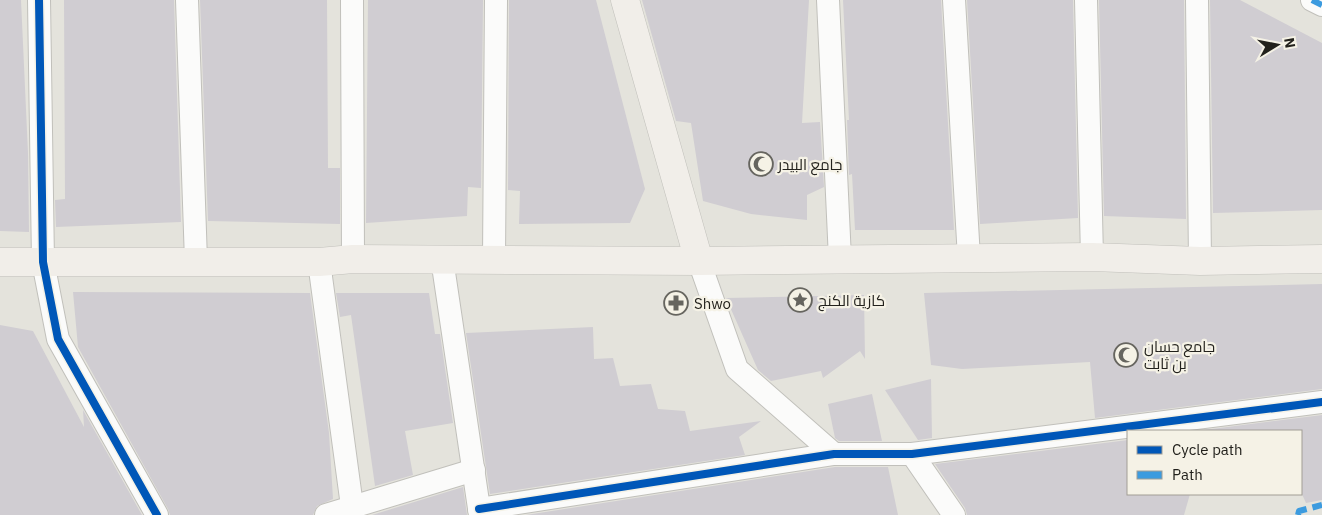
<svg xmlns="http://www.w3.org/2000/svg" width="1322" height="515" viewBox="0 0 1322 515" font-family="'IBM Plex Sans',Cairo,sans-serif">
	<rect width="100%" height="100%" fill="#e4e3dc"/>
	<g fill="#d0cdd2">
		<path d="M0,0H21L28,153L29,232L0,231Z"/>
		<path d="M64,0H174L181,222L56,227L55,200L65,199Z"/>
		<path d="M200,0H327L328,168H340V224L208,221Z"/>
		<path d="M368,0H483L481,188L468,187L467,216L366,223Z"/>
		<path d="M509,0H596L645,189L630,223L519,224L520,191L508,190Z"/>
		<path d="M642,0H809L802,123L820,122L824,187L807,195V220L751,214L703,201L691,123L676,121Z"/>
		<path d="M843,0H941L954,230H855L852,174L849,175L847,120H849Z"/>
		<path d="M967,0H1073L1078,218L980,224Z"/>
		<path d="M1099,0H1184L1186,219L1104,216Z"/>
		<path d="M1210,0H1240L1322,43V210L1213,213Z"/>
		<path d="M1322,284V389L1095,418L1090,362L962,369L931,365L924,293Z"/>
		<path d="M73,292L310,293L329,433L333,499L317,506L313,515H170L168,509L78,347Z"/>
		<path d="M336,293H429L435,334H440L453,423L405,431L413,475L375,486L351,315L340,317Z"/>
		<path d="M864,295L865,359L860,351L823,378L821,371L771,381L758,370L726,298Z"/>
		<path d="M0,325L33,331L84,427L83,410L142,515H0Z"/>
		<path d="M593,327L594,359L613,358L620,386L651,384L658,409L685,411L690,431L761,421L739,437L745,455L490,494L466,333Z"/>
		<path d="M931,379L932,438L918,440L885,390Z"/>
		<path d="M872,394L882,441H839L835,438L828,404Z"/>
		<path d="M1322,415V500L1306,503L1301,492V431H1196Z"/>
		<path d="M1128,440V494H1190L1184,515H967L965,508L935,464Z"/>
		<path d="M835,467H888L898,515H526Z"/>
		<path d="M463,487L467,515H372Z"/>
	</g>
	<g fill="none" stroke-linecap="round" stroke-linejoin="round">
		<g stroke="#c1c0bb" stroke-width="24">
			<g id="street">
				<path d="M39,0L43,262L58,339L157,515"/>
				<path d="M187,0L196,261"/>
				<path d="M352,0L353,259"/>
				<path d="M828,0L840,259"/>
				<path d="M954,0L969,258"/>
				<path d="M1086,0L1092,257"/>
				<path d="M1197,0L1200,261"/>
				<path d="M1312,0L1322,5"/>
				<path d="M442,259L480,515"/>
				<path d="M494,259L496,0"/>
				<path d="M699,261L737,369L834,454"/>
				<path d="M319,262L352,506"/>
				<path d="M912,454L954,515"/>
				<path d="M479,509L834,454H912L1322,402"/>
				<path d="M326,515L474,470"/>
			</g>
		</g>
		<g stroke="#c1c0bb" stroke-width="29">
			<g id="secondary">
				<path d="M625,0L699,261"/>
				<path d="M0,262H319L353,259L699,261L1092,257L1200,261L1322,259"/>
			</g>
		</g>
		<use href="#street" stroke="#fbfbfa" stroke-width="22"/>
		<use href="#secondary" stroke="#f1eee9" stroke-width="28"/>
		<g stroke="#3c9bdf" stroke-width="6" stroke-dasharray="12 6" stroke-linecap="butt">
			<path d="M1312,0L1322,5"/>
			<path d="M1298,515L1299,511L1322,505"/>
		</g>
		<g stroke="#f5f2e6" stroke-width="11">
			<g id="cycleway">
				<path d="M39,0L43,262L58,339L157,515"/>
				<path d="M479,509L834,454H912L1322,402"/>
			</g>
		</g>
		<use href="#cycleway" stroke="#0057b8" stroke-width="8"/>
	</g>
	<defs>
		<g id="mosque-ring" transform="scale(1.25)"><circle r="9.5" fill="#f5f2e6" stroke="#66655f" stroke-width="1.5"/><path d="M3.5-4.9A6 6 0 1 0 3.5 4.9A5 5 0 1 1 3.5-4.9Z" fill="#66655f"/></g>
		<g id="sight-ring" transform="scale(1.25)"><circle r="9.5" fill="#f5f2e6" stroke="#66655f" stroke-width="1.5"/><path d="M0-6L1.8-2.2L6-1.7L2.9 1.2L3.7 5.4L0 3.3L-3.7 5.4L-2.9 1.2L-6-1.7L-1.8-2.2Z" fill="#66655f"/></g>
		<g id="pharmacy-ring" transform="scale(1.25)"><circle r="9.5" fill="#f5f2e6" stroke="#66655f" stroke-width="1.5"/><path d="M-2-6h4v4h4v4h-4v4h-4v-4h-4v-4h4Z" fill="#66655f"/></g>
	</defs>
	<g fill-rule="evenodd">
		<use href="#mosque-ring" x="761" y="164"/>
		<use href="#sight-ring" x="800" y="300"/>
		<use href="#pharmacy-ring" x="676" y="303"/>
		<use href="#mosque-ring" x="1126" y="355"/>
	</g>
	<g text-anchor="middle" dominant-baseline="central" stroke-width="4.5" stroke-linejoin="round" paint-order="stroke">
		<g font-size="15" fill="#22211c" stroke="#f5f2e6" text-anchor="start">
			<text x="778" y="164">جامع البيدر</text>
			<text x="818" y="300">كازية الكنج</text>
			<text x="694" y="303">Shwo</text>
			<text x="1144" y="346">جامع حسان<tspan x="1144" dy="17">بن ثابت</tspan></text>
		</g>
	</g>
	<rect x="1127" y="430" width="175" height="65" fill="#f5f2e6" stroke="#a19e95"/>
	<rect x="1137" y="446" width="25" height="8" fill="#0057b8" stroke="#a19e95"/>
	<text x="1172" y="455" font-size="15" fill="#22211c">Cycle path</text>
	<rect x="1137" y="471" width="25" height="8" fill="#3c9bdf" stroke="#a19e95"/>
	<text x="1172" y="480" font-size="15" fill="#22211c">Path</text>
	<g transform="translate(1277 45) rotate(80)" stroke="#f5f2e6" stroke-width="4" paint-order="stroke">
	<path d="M0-4L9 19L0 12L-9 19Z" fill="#22211c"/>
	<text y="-8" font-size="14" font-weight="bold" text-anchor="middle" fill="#22211c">N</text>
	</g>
</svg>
